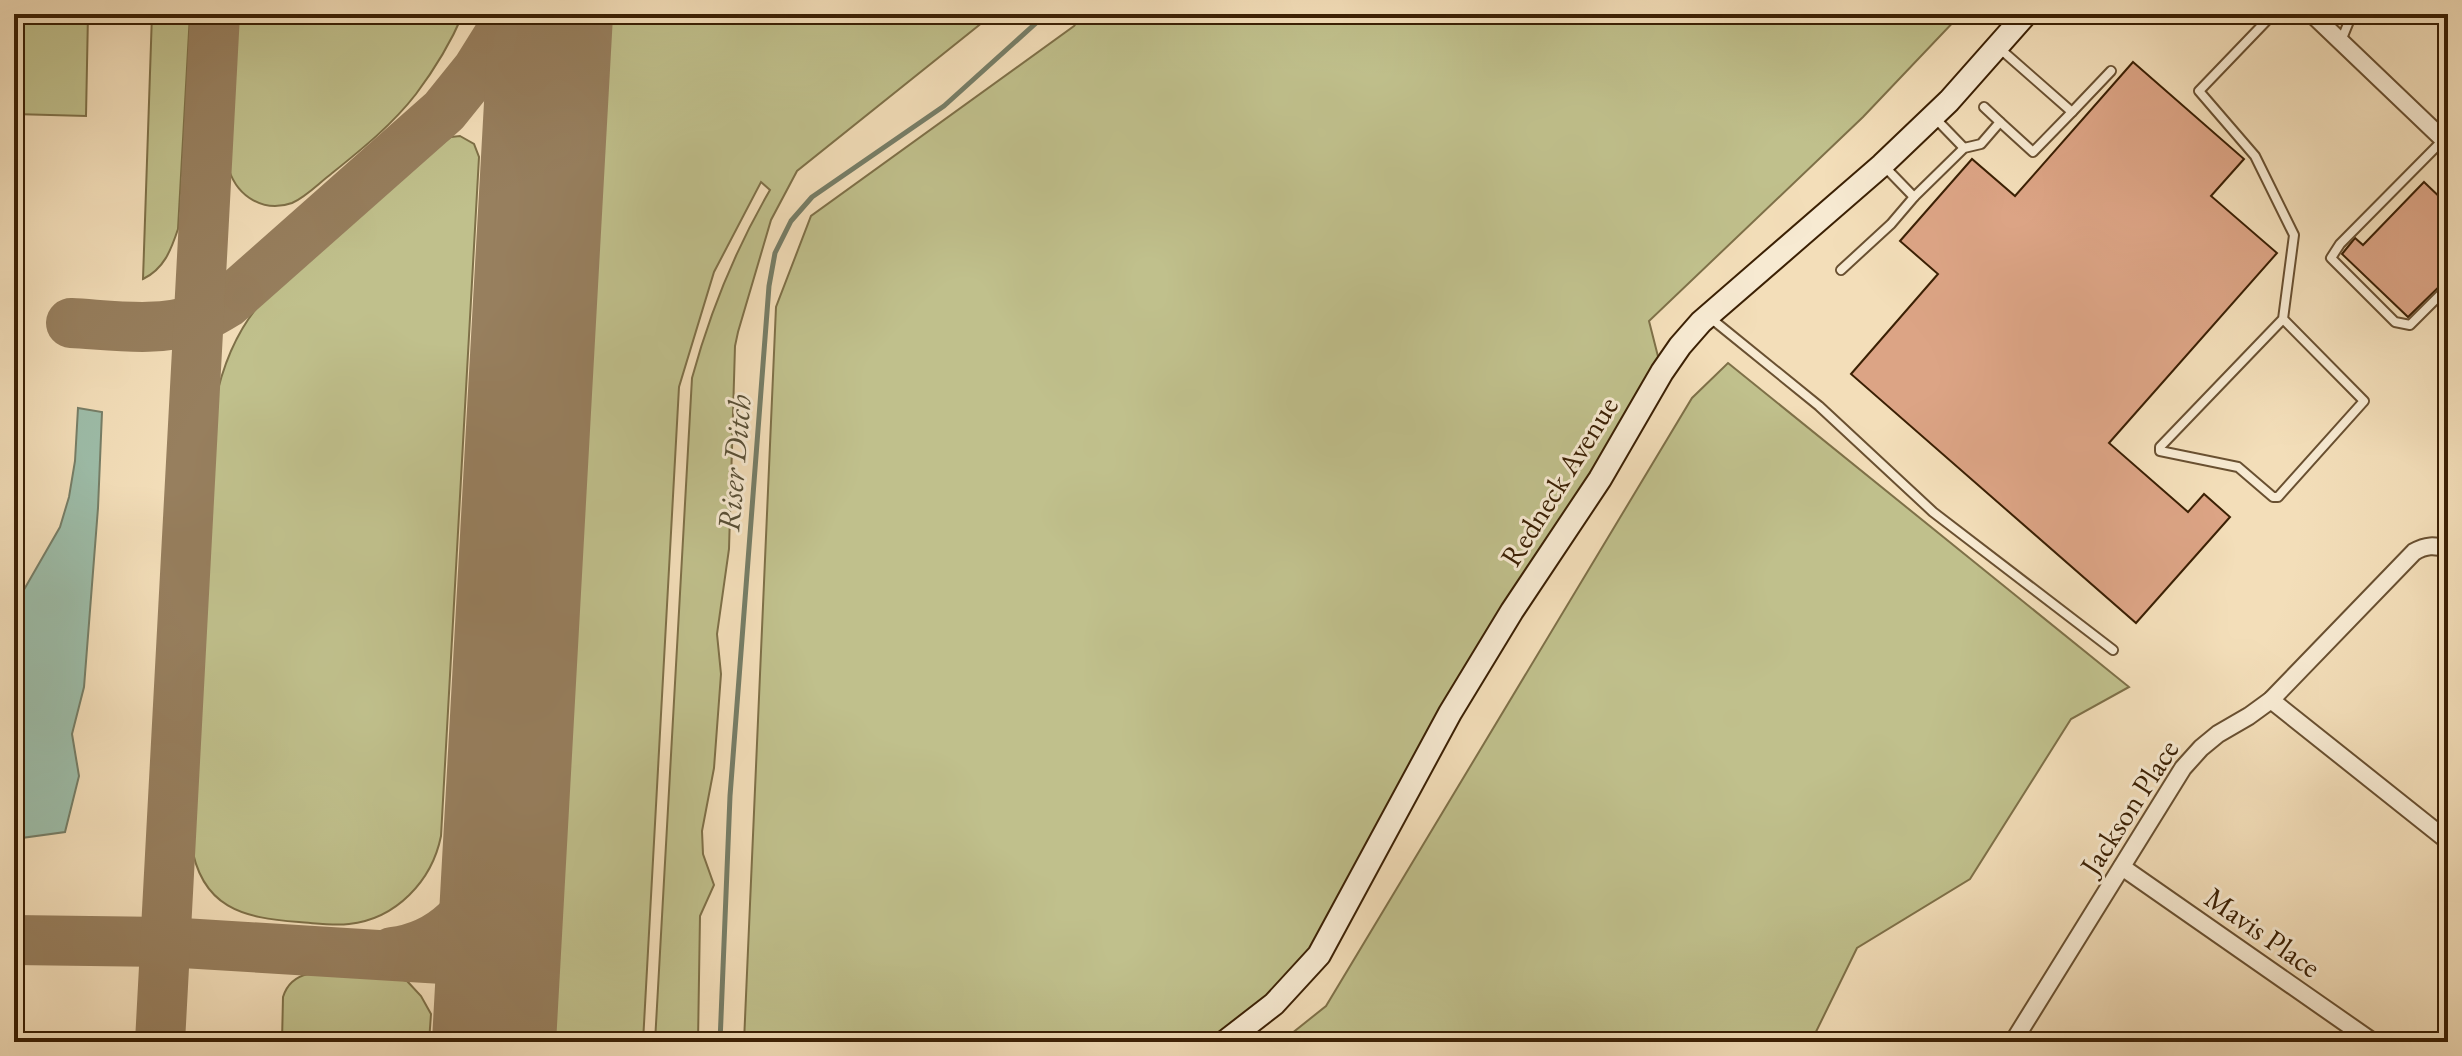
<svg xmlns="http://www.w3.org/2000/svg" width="2462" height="1056" viewBox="0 0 2462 1056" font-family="'EB Garamond',serif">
	<rect width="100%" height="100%" fill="#f3deb9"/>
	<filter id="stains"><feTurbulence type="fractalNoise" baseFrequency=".0025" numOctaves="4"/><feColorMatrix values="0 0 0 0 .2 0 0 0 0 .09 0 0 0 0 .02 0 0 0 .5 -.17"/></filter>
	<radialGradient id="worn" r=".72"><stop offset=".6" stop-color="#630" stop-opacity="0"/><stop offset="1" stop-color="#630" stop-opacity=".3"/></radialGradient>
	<g fill="#c0c08c" stroke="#7e7048" stroke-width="2">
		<path d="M14,14H88L86,116L14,114Z"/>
		<path d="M152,14H190L178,229C171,250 164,269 143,279Z"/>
		<path d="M236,14H463C451,42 434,70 416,94C392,125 362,149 331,174C319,183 306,197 292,203C264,213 238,197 229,170Z"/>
		<path d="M610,14H993L797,171L771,220L738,332L735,346L729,549L717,634L721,674L714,768L702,831L703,854L714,885L700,916L698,1042H655L692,378C710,312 735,250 770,190L761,182L714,272L679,387L643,1042H552Z"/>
		<path d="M1083,14H1961L1863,117L1649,321L1662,372L1319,955L1213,1042H744L776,307L811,216L1074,26Z"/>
		<path d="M460,136L474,144L479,157L441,836C432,881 396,919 349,924C332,926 315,923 299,922C243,918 201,908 191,843L215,403C223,363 238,327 266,297L435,149L451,137Z"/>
		<path d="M1728,363L2129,687L2071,719L1970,879L1857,948L1811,1042H1281L1326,1006L1692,398Z"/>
		<path d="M308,974L393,977L407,981L421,996L431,1014L429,1042H282L283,997C287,984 295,977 308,974Z"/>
	</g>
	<path fill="#9dbda9" stroke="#767e67" stroke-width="2" d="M78,408L102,412L98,508L84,687L72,734L79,776L65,832L14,839V607L60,527L69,497L75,461Z"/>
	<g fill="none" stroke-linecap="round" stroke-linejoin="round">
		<path stroke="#767e67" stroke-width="5" d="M720,1042L730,796L769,286L775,253L791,221L812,197L944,106L1046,14"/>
		<g stroke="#977f5e" stroke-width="50">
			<path d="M71,323C111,325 160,333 199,318C209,314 218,308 227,303L444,111L477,70L512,14"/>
			<path d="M14,940L166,942L443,959C472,972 481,984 495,1012"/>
			<path d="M392,952C451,945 474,904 504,858"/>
			<path d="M160,1042L215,14"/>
		</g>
		<path stroke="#977f5e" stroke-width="124" d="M494,1042L551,14"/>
	</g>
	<g fill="#dca485" stroke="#3b2004" stroke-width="2">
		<path d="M2133,62L2244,159L2211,196L2277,253L2109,443L2188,512L2204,494L2230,517L2136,623L1851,374L1938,274L1900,241L1972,159L2015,196Z"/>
		<path d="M2424,182L2448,205V278L2408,317L2342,254L2355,238L2363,245Z"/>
	</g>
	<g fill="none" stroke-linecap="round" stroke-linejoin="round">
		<g stroke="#695031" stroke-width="12">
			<g id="lane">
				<path d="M2273,14L2199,91L2255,156L2294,235L2283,319L2160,447V451L2238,467L2273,497H2278L2364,401L2283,319"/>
				<path d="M2341,41L2352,14"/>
				<path d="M1984,107L2000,122"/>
				<path d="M2072,112L2111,71"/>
				<path d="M1934,117L1964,148"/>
				<path d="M2443,140L2340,244L2331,258L2395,322L2410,325L2448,287"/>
				<path d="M1883,165L1914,197"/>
				<path d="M1841,270L1891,224L1914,197L1964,148L1981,144L2000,122L2033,152L2072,112L1998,47"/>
				<path d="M1708,316L1819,406L1933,512L2113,650"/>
			</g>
		</g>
		<g stroke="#695031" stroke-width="20">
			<g id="street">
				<path d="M2312,14L2448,144"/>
				<path d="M2271,700L2448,841"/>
				<path d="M2122,867L2373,1042"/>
				<path d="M2013,1042L2183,768L2201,748L2218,734L2249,716L2271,700L2414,552C2426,545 2434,545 2448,549"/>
			</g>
		</g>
		<g stroke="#3b2004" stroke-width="26">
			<path id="secondary" d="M1225,1042L1274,1004L1319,955L1450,713L1512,611L1600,479L1662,372L1680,346L1701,322L1882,165L1949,101L2026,14"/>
		</g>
		<use href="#lane" stroke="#f7ead2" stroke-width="8"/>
		<use href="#street" stroke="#f7ead2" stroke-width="16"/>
		<use href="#secondary" stroke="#f7ead2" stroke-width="22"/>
	</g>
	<g text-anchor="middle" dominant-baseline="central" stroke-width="6" stroke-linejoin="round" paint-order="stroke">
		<g font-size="30" fill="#3b2004" stroke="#f7ead2">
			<text transform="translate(1559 481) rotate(-58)">Redneck Avenue</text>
			<text transform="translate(2129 807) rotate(-57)">Jackson Place</text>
			<text transform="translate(2263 932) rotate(35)">Mavis Place</text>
		</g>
		<g font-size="32" font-style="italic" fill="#584f36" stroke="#f7ead2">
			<text transform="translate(734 463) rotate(-85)">Riser Ditch</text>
		</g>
	</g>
	<rect width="2462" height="1056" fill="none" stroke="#f3deb9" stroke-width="48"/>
	<rect x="16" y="16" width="2430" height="1024" fill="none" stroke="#3b2004" stroke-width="4"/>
	<rect x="24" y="24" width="2414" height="1008" fill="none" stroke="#3b2004" stroke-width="2"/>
	<rect width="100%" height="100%" filter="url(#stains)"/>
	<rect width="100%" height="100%" fill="url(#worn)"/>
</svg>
